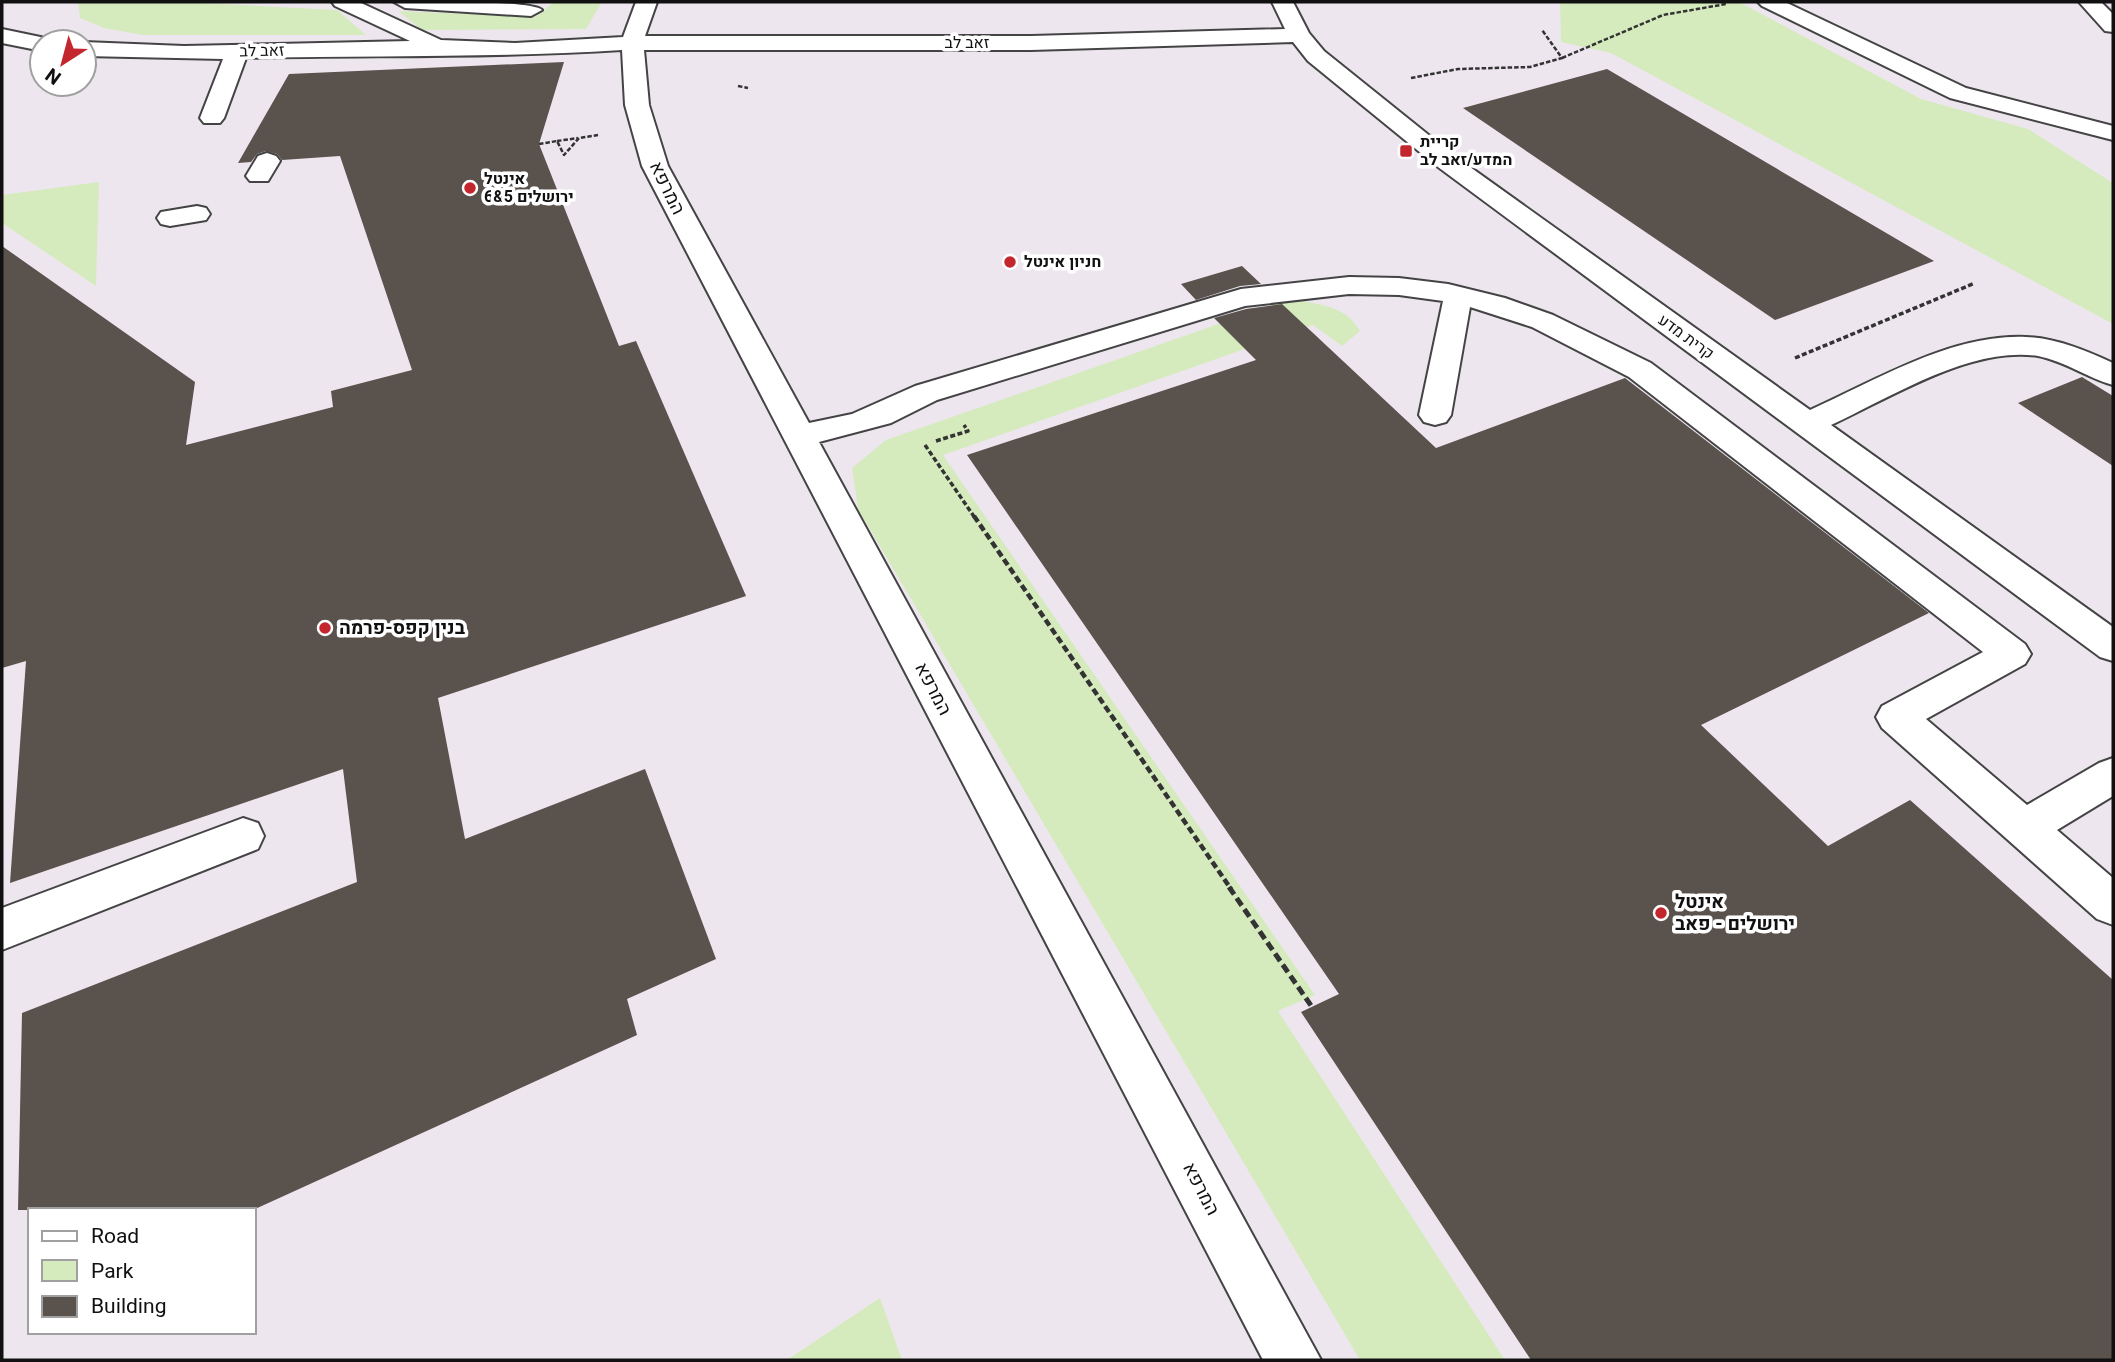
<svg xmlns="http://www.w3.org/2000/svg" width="2115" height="1362" viewBox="0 0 2115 1362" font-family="Georgia,Heebo,serif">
	<rect width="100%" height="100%" fill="#fffdf5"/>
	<path fill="#eee6ef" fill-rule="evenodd" d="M2,2H2113V1360H2ZM42,42H84V84H42ZM30,1210H254V1332H30Z"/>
	<g fill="#d5ebbd">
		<path d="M78,2H183L337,10L366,35H143L104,28L80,18Z"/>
		<path d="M554,2H602L586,29L422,30L398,11L535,17Z"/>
		<path d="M1560,2H1739L1921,99L2028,129L2113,183V324L1611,53L1561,42Z"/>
		<path d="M99,182L96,286L2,223V195Z"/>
		<path d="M1290,299C1317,304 1346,305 1360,331L1342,346L1313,325L943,455L1315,995L1278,1011L1505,1360H1360L858,509L852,468L886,440Z"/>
		<path d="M880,1298L902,1360H787Z"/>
	</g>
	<g fill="#5a524d">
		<path d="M564,62L539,144L619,346L636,341L746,596L438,698L465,839L645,769L716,959L627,999L637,1035L253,1210H18L22,1013L357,882L343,769L10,883L26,661L2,668V246L195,382L186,445L333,407L331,391L412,370L340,156L282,160L277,154L266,151L257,154L251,162L238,163L289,74Z"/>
		<path d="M1607,69L1934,261L1775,320L1463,108Z"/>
		<path d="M1242,266L1261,284L1240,286L1196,300L1181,284Z"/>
		<path d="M1282,304L1436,448L1625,378L1929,613L1701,725L1828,846L1910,800L2113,980V1360H1531L1301,1012L1339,994L967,455L1256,360L1214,318L1246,309Z"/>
		<path d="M2082,377L2113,396V466L2018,403Z"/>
	</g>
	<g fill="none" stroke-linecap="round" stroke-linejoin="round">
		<g stroke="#444" stroke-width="4">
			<g id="minor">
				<path d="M332,2H359L441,40L515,43L623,37L636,2H657L645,36H1031L1285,29L1272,2H1293L1309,33L1324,51L1456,157L1810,410C1877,380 1951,334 2026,337C2056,338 2087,351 2113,363V385C2087,378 2065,361 2038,356C1970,346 1890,398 1831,425L2113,627V661L2100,657L1438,167L1308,61L1293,42L1031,50H644L649,105L668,166L809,423L852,414L915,386L1241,289L1349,277L1399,278L1448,284L1505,298L1553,315L1651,363L2025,644L2031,654L2025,664L1926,719L2027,805L2099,763L2113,758V796L2057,830L2113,878V925L2097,919L1882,728L1876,717L1882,706L1983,652L1629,377L1532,327L1470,307L1451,415L1446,422L1435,425L1424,422L1419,415L1443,301L1399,295L1349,294L1245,306L937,400L891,423L819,442L1321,1360H1263L642,166L625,105L622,50C496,58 371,55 246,58L224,118L220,123H204L200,118L223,59L84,56V42L184,46L410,41L335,6Z"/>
				<path d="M394,2C416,1 532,0 542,10L531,16L405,8Z"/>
				<path d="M1758,2H1785L1966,88L2113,126V140L1950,98L1762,6Z"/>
				<path d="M2079,2H2101L2113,14V32L2105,31Z"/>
				<path d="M2,29L50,39L52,42H42V51L2,43Z"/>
				<path d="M267,153L276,156L280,161L268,181H250L246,176L258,156Z"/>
				<path d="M197,206L206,208L210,214L206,220L170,226L161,224L157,218L161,212Z"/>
				<path d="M243,818L258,823L264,836L258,849L2,950V908Z"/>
			</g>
		</g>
		<g stroke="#333" stroke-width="2.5" stroke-dasharray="4.5 2" stroke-linecap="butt">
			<path d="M1562,58L1663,15L1726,4"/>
			<path d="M1411,78L1458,69L1530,67L1562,58L1542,30"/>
			<path d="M738,86L748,88"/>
			<path d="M557,141L578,138"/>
			<path d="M539,144L557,141L564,155L579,138L598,135"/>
		</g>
		<g stroke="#333" stroke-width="3.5" stroke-dasharray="5 2.5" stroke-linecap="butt">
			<path d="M1795,358L1975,283"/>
			<path d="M936,441L968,431L964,425"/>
			<path d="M925,445L975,518"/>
		</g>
		<path stroke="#333" stroke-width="4.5" stroke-dasharray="7 3.5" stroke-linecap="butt" d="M974,516L1231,889"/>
		<path stroke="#333" stroke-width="5" stroke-dasharray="9 4.5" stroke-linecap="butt" d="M1229,887L1312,1007"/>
		<use href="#minor" fill="#fff" fill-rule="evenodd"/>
	</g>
	<g fill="#c4262e" stroke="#fff" stroke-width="2.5">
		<rect x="1399" y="144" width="14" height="14" rx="3.5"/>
		<circle cx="470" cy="188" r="7"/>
		<circle cx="1010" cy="262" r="7"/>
		<circle cx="325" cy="628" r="7"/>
		<circle cx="1661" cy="913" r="7"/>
	</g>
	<g text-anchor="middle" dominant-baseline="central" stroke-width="7" stroke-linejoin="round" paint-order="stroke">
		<g font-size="16" fill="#111" stroke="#fff">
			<text x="967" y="43">זאב לב</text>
			<text transform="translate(262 51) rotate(-1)">זאב לב</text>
			<text transform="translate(1686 337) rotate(36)">קרית מדע</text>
		</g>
		<g font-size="16" font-weight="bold" fill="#111" stroke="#fff" text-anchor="start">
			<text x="1420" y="142">קריית<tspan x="1420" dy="18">המדע/זאב לב</tspan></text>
			<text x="484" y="179">אינטל<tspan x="484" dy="18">ירושלים 5&amp;6</tspan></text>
			<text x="1024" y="262">חניון אינטל</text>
		</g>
		<g font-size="19" fill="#111" stroke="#fff">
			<text transform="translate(667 188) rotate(64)">המרפא</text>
			<text transform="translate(933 689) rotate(62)">המרפא</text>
			<text transform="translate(1201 1189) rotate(62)">המרפא</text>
		</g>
		<g font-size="19" font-weight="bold" fill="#111" stroke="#fff" text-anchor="start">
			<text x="339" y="628">בנין קפס-פרמה</text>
			<text x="1675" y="902">אינטל<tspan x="1675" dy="22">ירושלים - פאב</tspan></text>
		</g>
	</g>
	<rect width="2115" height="1362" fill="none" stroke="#111111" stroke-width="7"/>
	<rect x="28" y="1208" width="228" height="126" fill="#ffffff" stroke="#a0a0a0" stroke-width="2"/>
	<rect x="42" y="1231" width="35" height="10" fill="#ffffff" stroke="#a0a0a0" stroke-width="2"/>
	<text x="91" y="1243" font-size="21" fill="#111111">Road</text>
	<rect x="42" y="1260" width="35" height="21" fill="#d5ebbd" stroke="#a0a0a0" stroke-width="2"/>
	<text x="91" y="1278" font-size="21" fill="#111111">Park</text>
	<rect x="42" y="1296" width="35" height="21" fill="#5a524d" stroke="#a0a0a0" stroke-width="2"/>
	<text x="91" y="1313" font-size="21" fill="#111111">Building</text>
	<g transform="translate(63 63) rotate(216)"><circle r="33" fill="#ffffff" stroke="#a0a0a0" stroke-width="2"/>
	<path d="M0-5L12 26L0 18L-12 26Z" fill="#c4262e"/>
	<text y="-10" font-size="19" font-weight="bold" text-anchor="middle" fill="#111111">N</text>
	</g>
</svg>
